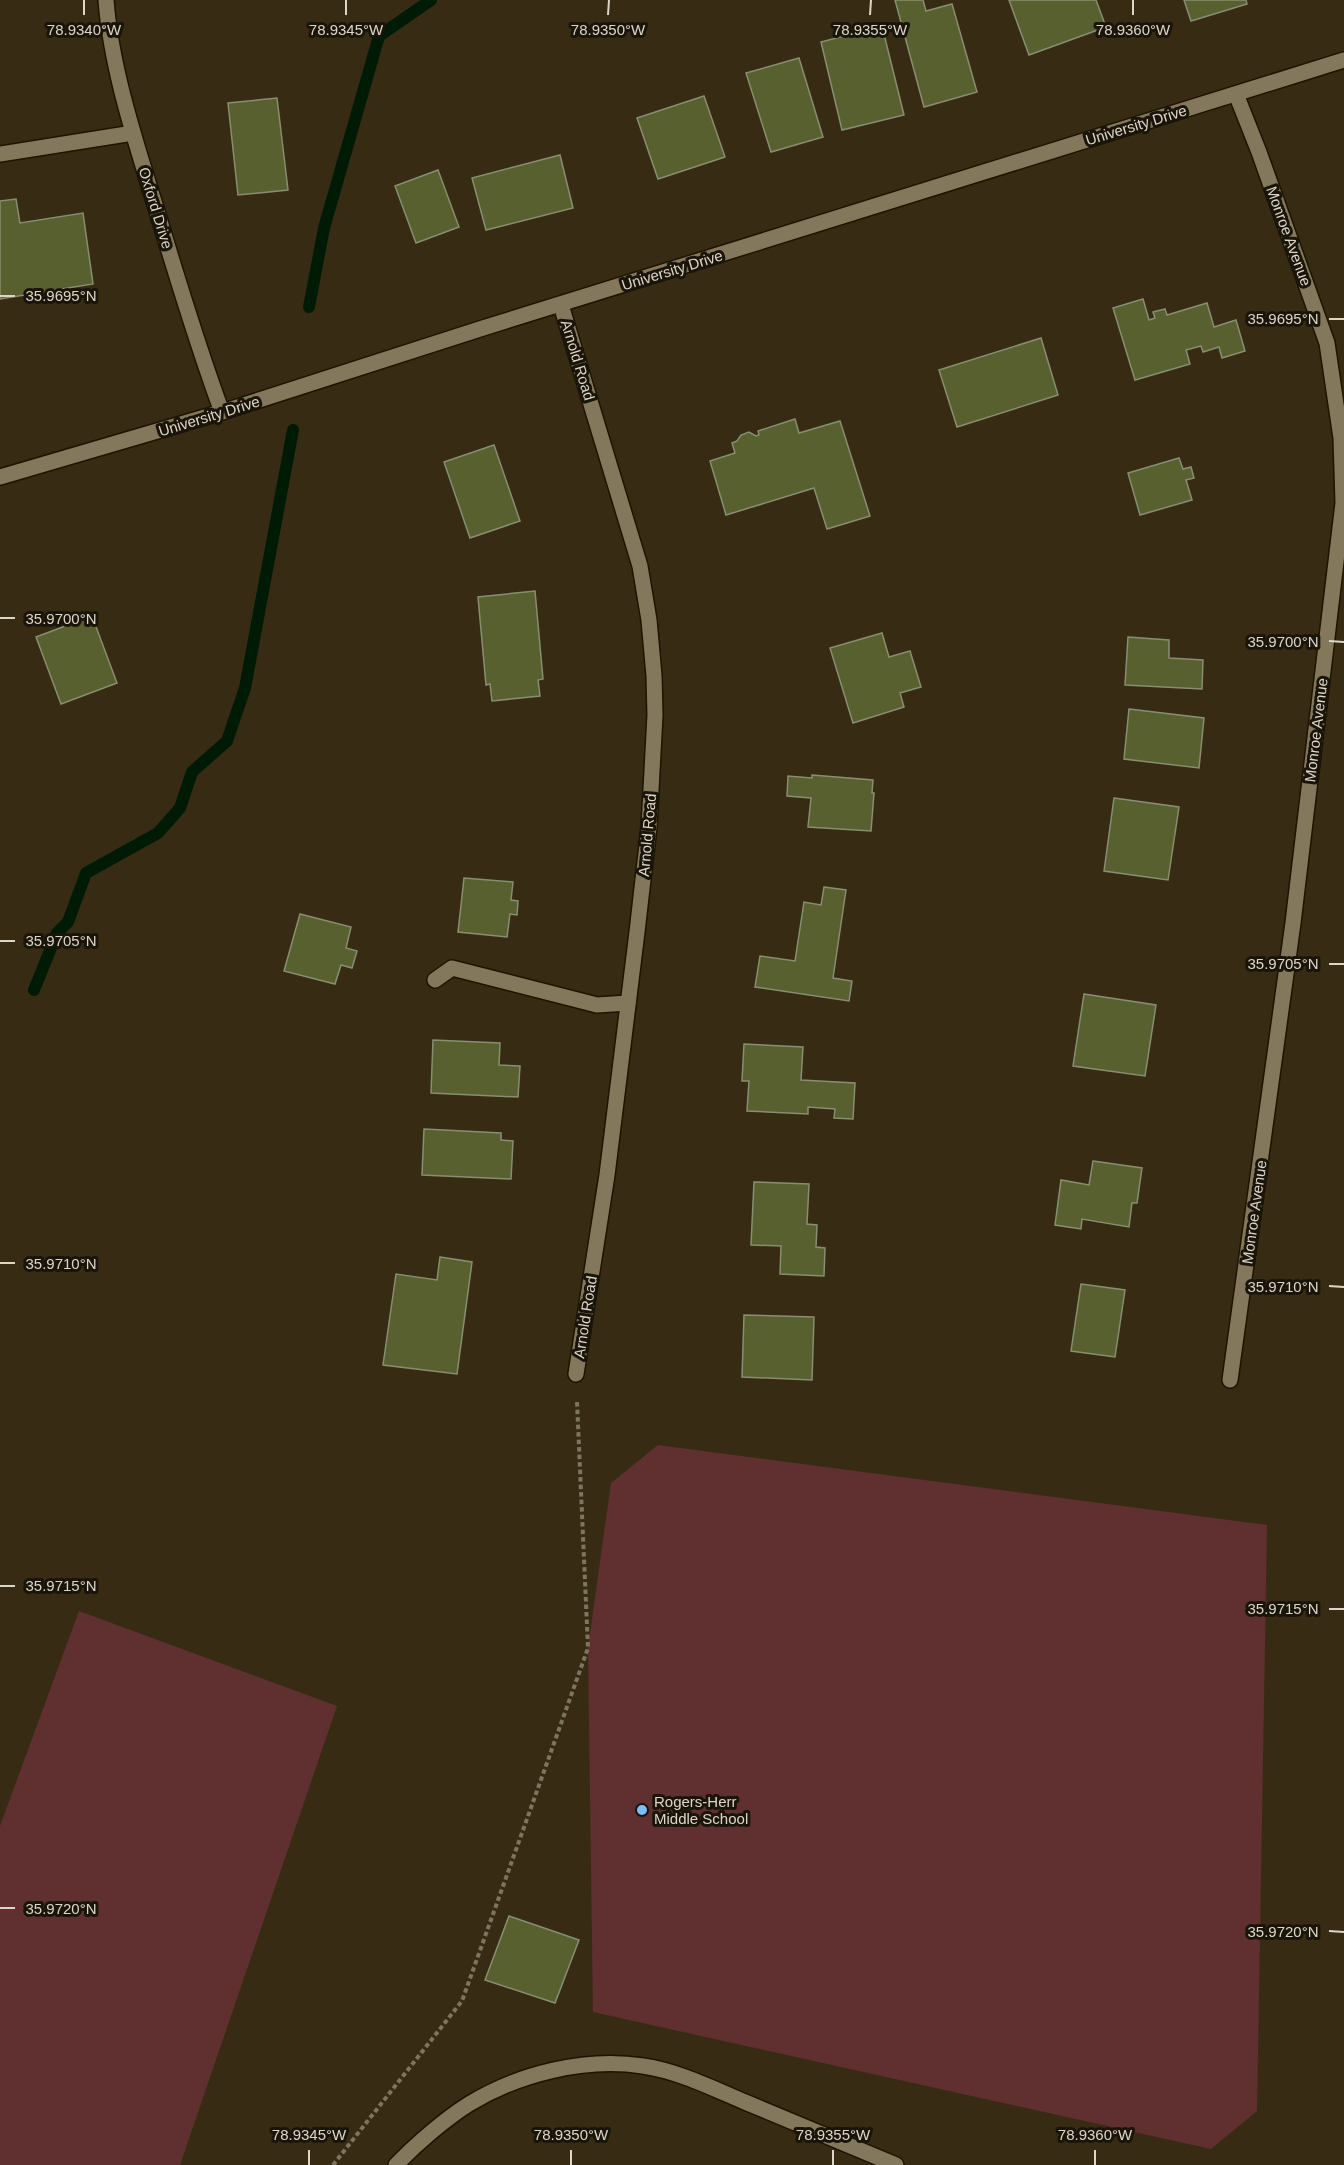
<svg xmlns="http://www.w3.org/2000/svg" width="1344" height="2165" viewBox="0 0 1344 2165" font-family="Helvetica,sans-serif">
	<rect width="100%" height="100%" fill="#372c13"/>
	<g fill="#5f302f">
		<path d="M658,1445L1267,1525L1257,2111L1211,2149L593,2012L588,1648L611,1483Z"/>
		<path d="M79,1611L337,1706L180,2165H0V1826Z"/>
	</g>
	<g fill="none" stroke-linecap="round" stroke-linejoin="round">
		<g stroke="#001b05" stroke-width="12">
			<path d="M309,307L324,228L379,36L431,0"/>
			<path d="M34,990L57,933L68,922L86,873L158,833L180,808L192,772L227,741L245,688L293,430"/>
		</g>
	</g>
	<g fill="#57602e" stroke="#888e71" stroke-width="1.5">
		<path d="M895,0H923L926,11L952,4L977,92L924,107Z"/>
		<path d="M1009,0H1096L1106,27L1029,55Z"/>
		<path d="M1184,0H1246L1247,4L1191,21Z"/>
		<path d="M882,26L904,115L842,130L821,42Z"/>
		<path d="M799,58L823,137L771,152L746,73Z"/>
		<path d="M704,96L725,157L658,179L637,118Z"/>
		<path d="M277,98L288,190L238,195L228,103Z"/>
		<path d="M560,155L573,208L486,230L472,178Z"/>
		<path d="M438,170L459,227L416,243L395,186Z"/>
		<path d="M16,199L20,223L83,213L93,284L0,299V201Z"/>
		<path d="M1143,299L1149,320L1155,318L1153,312L1165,309L1167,315L1207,303L1214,327L1236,320L1245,351L1222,358L1219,347L1203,352L1201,346L1186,350L1190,364L1135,380L1113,308Z"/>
		<path d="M1041,338L1058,395L957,427L939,370Z"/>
		<path d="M795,419L799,433L840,421L870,516L827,529L814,488L726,515L710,461L735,453L732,443L737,441L741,435L749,432L756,436L759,435L758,431Z"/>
		<path d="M494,445L520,521L470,538L444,462Z"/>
		<path d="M1179,458L1183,469L1191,467L1194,478L1186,480L1192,500L1140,515L1128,473Z"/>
		<path d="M535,591L543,679L538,680L540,696L492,701L490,684L486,685L478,597Z"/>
		<path d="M92,616L117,683L61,704L36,637Z"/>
		<path d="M882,633L889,657L910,651L921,687L900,693L904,707L853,723L830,648Z"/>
		<path d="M1128,637L1169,640V658L1203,660L1202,689L1125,685Z"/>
		<path d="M1129,709L1204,718L1199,768L1124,759Z"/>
		<path d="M812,775L873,780L872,793H874L871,831L808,827L811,798L787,796L788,776L812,778Z"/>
		<path d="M1114,798L1179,807L1168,880L1104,871Z"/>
		<path d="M464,878L513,882L511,900L518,901L517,915L510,914L507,937L458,932Z"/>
		<path d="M824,887L846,890L833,978L852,981L849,1001L755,987L760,956L795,961L804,902L821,905Z"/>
		<path d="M300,914L351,927L346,948L357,951L352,968L341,965L335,984L284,971Z"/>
		<path d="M1084,994L1156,1005L1145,1076L1073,1066Z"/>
		<path d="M433,1040L500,1043L499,1065L520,1066L518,1097L431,1093Z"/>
		<path d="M744,1044L803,1047L801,1080L855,1083L853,1119L834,1118L835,1109L808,1107V1114L747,1111L749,1081H742Z"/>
		<path d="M424,1129L501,1133V1140L513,1141L511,1179L422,1175Z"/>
		<path d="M1093,1161L1142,1168L1137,1203H1132L1129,1227L1082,1219L1081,1229L1055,1225L1061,1180L1089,1185Z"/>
		<path d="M754,1182L809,1184L807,1224L817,1225L816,1247L825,1248L824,1276L780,1274L781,1246L751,1245Z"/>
		<path d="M440,1257L472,1262L457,1374L383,1365L396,1274L437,1280Z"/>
		<path d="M1081,1284L1125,1290L1115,1357L1071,1351Z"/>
		<path d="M744,1315L814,1317L812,1380L742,1377Z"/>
		<path d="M509,1916L579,1940L555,2003L485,1980Z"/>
	</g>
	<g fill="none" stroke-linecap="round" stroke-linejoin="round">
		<g stroke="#1e1400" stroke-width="18">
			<g id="service">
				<path d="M0,154L133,133"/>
				<path d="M435,980L452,968L597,1005L628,1003"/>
				<path d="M396,2165C415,2145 445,2119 469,2104C518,2074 585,2057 643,2066C678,2071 712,2088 745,2102C796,2123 846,2144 896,2165"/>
			</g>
		</g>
		<g stroke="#1e1400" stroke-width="18">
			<g id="minor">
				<path d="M106,0C111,68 136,143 156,208C177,277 197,345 222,412"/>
				<path d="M561,305L640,566L649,620L654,676L655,715L649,827L637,932L607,1175L576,1374"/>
				<path d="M1230,1380L1293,923L1343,503L1341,438L1327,343L1259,152L1236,94"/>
			</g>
		</g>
		<g stroke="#1e1400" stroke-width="18">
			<path id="secondary" d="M0,477L222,412L483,328L1344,60"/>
		</g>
		<path stroke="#7e7560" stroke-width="4" stroke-dasharray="4.5 3" stroke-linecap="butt" d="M333,2165L462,2001L588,1648L577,1402"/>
		<use href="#service" stroke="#84785c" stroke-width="15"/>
		<use href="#minor" stroke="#84785c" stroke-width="15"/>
		<use href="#secondary" stroke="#84785c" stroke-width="15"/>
	</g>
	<path fill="none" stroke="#ddd6c7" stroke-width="2" d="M84,15V0M346,15V0M608,15L609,0M870,15L871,0M1133,15V0M0,296H15M1329,319H1344M0,618H15M1329,641L1344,642M0,941H15M1329,964H1344M0,1263H15M1329,1286L1344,1287M0,1586H15M1329,1609H1344M0,1908H15M1329,1931L1344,1932M309,2165V2150M571,2165V2150M833,2165V2150M1095,2165V2150"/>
	<circle fill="#7abff8" stroke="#1a150a" stroke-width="2" cx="642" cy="1810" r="6"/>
	<g text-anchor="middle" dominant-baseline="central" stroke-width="6" stroke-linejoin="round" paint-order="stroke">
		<g font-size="15" fill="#ddd6c7" stroke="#1a150a">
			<text transform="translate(1136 125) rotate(-17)">University Drive</text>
			<text transform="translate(156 208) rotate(73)">Oxford Drive</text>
			<text transform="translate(1289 236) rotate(70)">Monroe Avenue</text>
			<text transform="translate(672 270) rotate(-17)">University Drive</text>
			<text transform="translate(578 360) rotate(73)">Arnold Road</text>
			<text transform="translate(209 416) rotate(-17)">University Drive</text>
			<text transform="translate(1316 730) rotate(-83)">Monroe Avenue</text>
			<text transform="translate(647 835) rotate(-85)">Arnold Road</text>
			<text transform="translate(1254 1212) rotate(-82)">Monroe Avenue</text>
			<text transform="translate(585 1317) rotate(-81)">Arnold Road</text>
		</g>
		<g font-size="15" fill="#ddd6c7" stroke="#1a150a" text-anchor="start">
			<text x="654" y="1801">Rogers-Herr<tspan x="654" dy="17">Middle School</tspan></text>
		</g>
	</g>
	<g font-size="15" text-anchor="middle" fill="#ddd6c7" stroke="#1a150a" stroke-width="6" stroke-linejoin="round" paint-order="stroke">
		<text x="84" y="35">78.9340°W</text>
		<text x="346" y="35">78.9345°W</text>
		<text x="608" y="35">78.9350°W</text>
		<text x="870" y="35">78.9355°W</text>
		<text x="1133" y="35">78.9360°W</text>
		<text x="61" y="301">35.9695°N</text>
		<text x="1283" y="324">35.9695°N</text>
		<text x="61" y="624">35.9700°N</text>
		<text x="1283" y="647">35.9700°N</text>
		<text x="61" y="946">35.9705°N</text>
		<text x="1283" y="969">35.9705°N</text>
		<text x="61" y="1269">35.9710°N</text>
		<text x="1283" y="1292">35.9710°N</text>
		<text x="61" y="1591">35.9715°N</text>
		<text x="1283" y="1614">35.9715°N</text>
		<text x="61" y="1914">35.9720°N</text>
		<text x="1283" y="1937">35.9720°N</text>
		<text x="309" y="2140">78.9345°W</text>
		<text x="571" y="2140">78.9350°W</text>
		<text x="833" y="2140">78.9355°W</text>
		<text x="1095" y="2140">78.9360°W</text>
	</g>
</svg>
